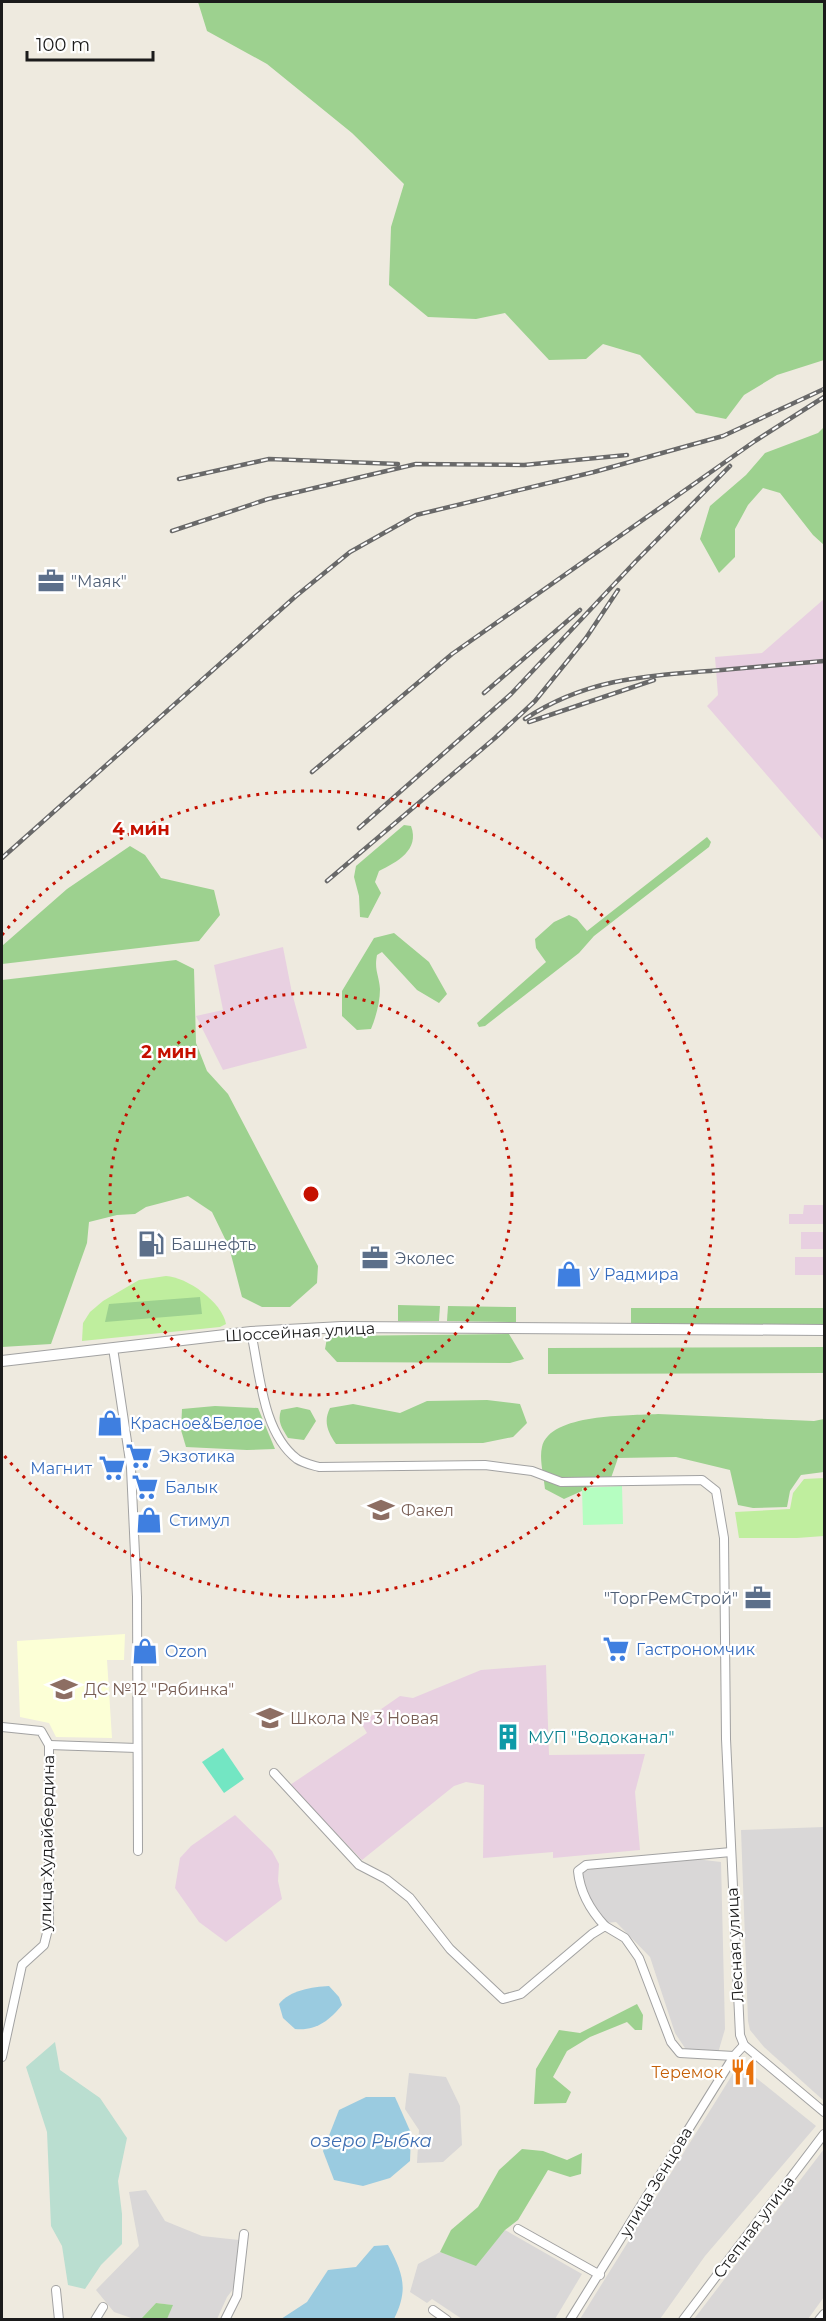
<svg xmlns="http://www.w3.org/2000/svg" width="826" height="2321" viewBox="0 0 826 2321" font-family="Montserrat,sans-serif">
	<rect width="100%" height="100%" fill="#eeeadf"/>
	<g fill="#d9d7d7">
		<path d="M824,1827V2101L764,2047L750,2030L748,2021L741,1830Z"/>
		<path d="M687,1858L721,1862L725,2029L718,2053L687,2051L675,2033L650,1957L616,1922L606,1923L596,1912L582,1885V1872L592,1869Z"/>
		<path d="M739,2064L816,2126L705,2256L660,2319H580Z"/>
		<path d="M409,2073L446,2077L460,2106L462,2145L443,2162L417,2163L419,2130L405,2109Z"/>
		<path d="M824,2149V2297L808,2319H694Z"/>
		<path d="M146,2190L165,2221L202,2236L239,2240L234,2288L227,2297L217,2319H167L172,2305L156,2303L141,2319H134L114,2312L96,2290L139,2246L129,2192Z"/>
		<path d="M505,2230L582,2274L555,2319H462L432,2299L427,2303L410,2292L418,2264L440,2252L476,2265Z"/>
	</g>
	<g fill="#e8d0e1">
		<path d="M824,599V841L707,706L718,695L715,657L762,653Z"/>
		<path d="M283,947L292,993L307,1048L223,1070L196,1016L223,1010L214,965Z"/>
		<path d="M804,1205H824V1224H789V1214H803Z"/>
		<rect x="801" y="1232" width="23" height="17"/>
		<rect x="795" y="1257" width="29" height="18"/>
		<path d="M546,1665L549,1755L645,1754L635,1792L640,1850L553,1858V1852L483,1858L484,1785L466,1782L454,1786L362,1860L290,1785L367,1733L361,1723L400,1696L413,1698L481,1670Z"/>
		<path d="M235,1815L272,1851L279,1864L278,1881L282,1899L226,1942L199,1922L175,1888L180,1858L191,1846Z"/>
	</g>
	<path fill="#fcffd6" d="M125,1634L124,1660H107L112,1738L56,1737L49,1723L20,1717L17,1641Z"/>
	<g fill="#bfee9e">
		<path d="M166,1276C187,1277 222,1302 226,1324L220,1327L82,1341L83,1323L90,1312L103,1301L139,1280Z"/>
		<path d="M824,1478V1536L797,1538H739L735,1512L790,1509L793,1493L804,1479Z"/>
	</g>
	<g fill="#9dd18f">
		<path d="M198,2H824V360L777,375L744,395L726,419L696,413L640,355L603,344L586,359L549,360L505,313L476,319L428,317L389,285L391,227L404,184L352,133L267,64L207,31Z"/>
		<path d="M824,427V545L813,535L780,493L763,488L748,505L735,529V557L719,573L700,539L710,506L746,475L765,453L818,433Z"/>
		<path d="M404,825L411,826C420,850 397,862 379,871L375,882L381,893L368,918L360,917L359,896L354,877L356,866Z"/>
		<path d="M707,837L711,842L709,847L594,936L579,953L485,1026L479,1027L477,1023L546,962L536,948L535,939L554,922L569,915L577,919L587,931Z"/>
		<path d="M130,846L145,855L161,878L214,890L220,915L199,941L2,964V946L67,889Z"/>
		<path d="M394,933L429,962L447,994L439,1003L417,990L382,952L377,955C374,970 379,975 380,989C380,1002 376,1017 371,1029L357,1030L342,1016V991L374,938Z"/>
		<path d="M176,960L194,969L196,1043L207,1071L228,1094L318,1266L317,1283L290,1307H262L242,1297L229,1247L212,1212L188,1196L146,1207L135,1214L117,1215L89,1222L87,1243L51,1344L2,1347V980Z"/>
		<path d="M200,1297L202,1314L105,1322L109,1304Z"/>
		<path d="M398,1305L440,1306L439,1321H398Z"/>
		<path d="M448,1306L516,1307V1322L447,1321Z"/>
		<rect x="631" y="1308" width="193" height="16"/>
		<path d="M509,1334L524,1359L510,1363L337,1362L325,1349L327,1338L337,1336Z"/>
		<path d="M824,1347V1373L548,1374V1348Z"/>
		<path d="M487,1400L520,1404L527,1423L513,1437L483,1443L336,1444C328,1432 323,1422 330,1408L353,1404L400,1413L427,1401Z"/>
		<path d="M215,1406L258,1408L275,1449L247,1450L186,1447L181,1430L182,1409Z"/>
		<path d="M297,1407L310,1410L316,1421L304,1440L288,1438C282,1428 277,1422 281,1410Z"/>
		<path d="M658,1414L814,1421L824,1419V1472L801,1475L790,1491L787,1507L753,1508L738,1505L730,1470L676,1457L618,1458L611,1478L564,1499L545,1489C544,1477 539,1459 542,1447C550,1413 629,1416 658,1414Z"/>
		<path d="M637,2004L643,2015L642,2030H635L627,2022L590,2037L567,2051L553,2077L571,2092L566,2103L534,2104L536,2069L559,2030L580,2033Z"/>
		<path d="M522,2149L543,2151L567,2160L582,2153L581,2174L570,2177L548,2170L518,2220L505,2230L476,2266L440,2252L451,2230L478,2207L499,2170Z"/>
		<path d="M156,2303L173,2305L167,2319H141Z"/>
	</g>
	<path fill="#baded0" d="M55,2042L60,2070L100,2098L127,2138L118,2181L122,2214V2244L101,2265L85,2289L68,2285L62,2246L51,2226L47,2132L26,2067Z"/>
	<path fill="#b5fec1" d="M622,1486L623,1524L583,1525L582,1488Z"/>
	<path fill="#73e6c3" d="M223,1748L244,1779L224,1793L202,1762Z"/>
	<g fill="#9acbe0">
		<path d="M329,1986L339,1997L342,2005C329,2021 316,2031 295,2029L283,2018L279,2004C290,1990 312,1987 329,1986Z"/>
		<path d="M366,2097H395L411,2133L410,2161L390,2178L363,2186L334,2180L323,2151L339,2110Z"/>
		<path d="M388,2245C403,2273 409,2289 394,2319H281L307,2302L328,2270L356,2267L374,2246Z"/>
	</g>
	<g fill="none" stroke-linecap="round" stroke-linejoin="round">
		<g stroke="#a2a2a2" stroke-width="10">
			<g id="minor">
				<path d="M251,1332C260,1373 262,1432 297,1459C303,1463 312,1465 319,1467L485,1465L532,1471L561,1482L702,1480L716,1491L724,1538L726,1739L740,2035L744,2045L824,2112"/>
				<path d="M113,1348L131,1468L137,1597L138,1851"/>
				<path d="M2,1727L41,1731L49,1745V1925L44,1945L22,1965L2,2057"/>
				<path d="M49,1745L137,1748"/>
				<path d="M274,1773L359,1865L386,1879L410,1898L450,1949L503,1999L521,1994L592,1934L605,1926L625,1938L639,1958L671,2042L680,2053L734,2056"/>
				<path d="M605,1926C591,1911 580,1892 578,1871L586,1865L731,1852"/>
				<path d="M518,2229L600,2275"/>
				<path d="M56,2290L59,2320"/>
				<path d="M433,2310L447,2320"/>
				<path d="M95,2320L103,2307"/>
				<path d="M225,2320L237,2296L244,2234"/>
				<path d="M570,2320L734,2056L744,2045"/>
				<path d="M683,2320L824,2134"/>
				<path d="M819,2320L824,2314"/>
			</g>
		</g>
		<g stroke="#a2a2a2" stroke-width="12">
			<path id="tertiary" d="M2,1361L251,1332L342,1327L824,1330"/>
		</g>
		<use href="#minor" stroke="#fff" stroke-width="8"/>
		<use href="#tertiary" stroke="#fff" stroke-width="10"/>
		<g stroke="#696969" stroke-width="4.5">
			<g id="rail">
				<path d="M179,479L269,459L398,464"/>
				<path d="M172,531L268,499L416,464L524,465L627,455"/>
				<path d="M484,693L580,610"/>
				<path d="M525,719C584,680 641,676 710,671C748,668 786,664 824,661"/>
				<path d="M529,722L654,680"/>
				<path d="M312,772L452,654L755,441L824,397"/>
				<path d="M359,828L511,694L636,561L730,466"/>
				<path d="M2,858L296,596L350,552L416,515L594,472L723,436L824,389"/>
				<path d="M327,881L495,738L535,701L586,638L618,590"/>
			</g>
		</g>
		<use href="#rail" stroke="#fff" stroke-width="2" stroke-dasharray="7" stroke-linecap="butt"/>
	</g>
	<g fill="none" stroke="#c51000" stroke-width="3" stroke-dasharray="3 6">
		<circle cx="311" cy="1194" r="201"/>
		<path d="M2 935A403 403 0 1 1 2 1453"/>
	</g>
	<defs>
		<g id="office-bare" transform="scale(2.07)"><path d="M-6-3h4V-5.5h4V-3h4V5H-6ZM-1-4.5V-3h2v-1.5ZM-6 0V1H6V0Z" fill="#5c6f8a" stroke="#fff" stroke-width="2.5" paint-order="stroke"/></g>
		<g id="fuel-bare" transform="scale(2.07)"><path d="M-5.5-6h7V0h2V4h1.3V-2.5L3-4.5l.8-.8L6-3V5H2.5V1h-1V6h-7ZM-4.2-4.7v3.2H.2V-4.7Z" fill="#5c6f8a" stroke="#fff" stroke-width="2.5" paint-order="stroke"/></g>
		<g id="shop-bare" transform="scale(2.07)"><path d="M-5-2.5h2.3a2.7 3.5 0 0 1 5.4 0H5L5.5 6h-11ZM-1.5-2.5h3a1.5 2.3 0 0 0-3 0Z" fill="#3f7fe0" stroke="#fff" stroke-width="2.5" paint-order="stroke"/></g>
		<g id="supermarket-bare" transform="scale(2.07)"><path d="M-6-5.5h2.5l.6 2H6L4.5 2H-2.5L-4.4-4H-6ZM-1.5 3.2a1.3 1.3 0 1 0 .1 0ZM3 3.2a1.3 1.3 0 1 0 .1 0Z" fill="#3f7fe0" stroke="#fff" stroke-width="2.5" paint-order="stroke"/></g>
		<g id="school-bare" transform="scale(2.07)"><path d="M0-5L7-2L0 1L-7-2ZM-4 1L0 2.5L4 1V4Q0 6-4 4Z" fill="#8d6e63" stroke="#fff" stroke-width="2.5" paint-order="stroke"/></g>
		<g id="building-bare" transform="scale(2.07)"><path d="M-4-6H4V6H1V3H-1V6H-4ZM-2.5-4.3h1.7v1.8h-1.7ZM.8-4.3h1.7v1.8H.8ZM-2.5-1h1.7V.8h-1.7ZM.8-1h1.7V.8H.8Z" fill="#0f9aa8" stroke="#fff" stroke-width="2.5" paint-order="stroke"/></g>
		<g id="restaurant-bare" transform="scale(2.07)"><path d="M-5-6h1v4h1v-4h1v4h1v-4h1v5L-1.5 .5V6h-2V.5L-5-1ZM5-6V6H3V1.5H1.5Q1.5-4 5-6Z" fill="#e8710a" stroke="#fff" stroke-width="2.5" paint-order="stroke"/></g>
	</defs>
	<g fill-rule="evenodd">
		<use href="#office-bare" x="51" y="581"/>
		<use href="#fuel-bare" x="151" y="1244"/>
		<use href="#office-bare" x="375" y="1258"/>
		<use href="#shop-bare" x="569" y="1274"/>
		<use href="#shop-bare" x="110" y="1423"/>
		<use href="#supermarket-bare" x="139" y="1456"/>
		<use href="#supermarket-bare" x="112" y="1468"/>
		<use href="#supermarket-bare" x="145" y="1487"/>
		<use href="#school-bare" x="381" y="1510"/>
		<use href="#shop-bare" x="149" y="1520"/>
		<use href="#office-bare" x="758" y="1598"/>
		<use href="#supermarket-bare" x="616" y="1649"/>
		<use href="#shop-bare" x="145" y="1651"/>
		<use href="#school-bare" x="64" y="1689"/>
		<use href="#school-bare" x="270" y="1718"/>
		<use href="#building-bare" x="508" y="1737"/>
		<use href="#restaurant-bare" x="743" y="2072"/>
	</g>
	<g text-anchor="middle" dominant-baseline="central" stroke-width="4.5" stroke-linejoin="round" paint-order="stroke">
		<g font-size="16" fill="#4e5e75" stroke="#fff" text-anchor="start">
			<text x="71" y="581">"Маяк"</text>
			<text x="171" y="1244">Башнефть</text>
			<text x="395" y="1258">Эколес</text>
			<text x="738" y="1598" text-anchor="end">"ТоргРемСтрой"</text>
		</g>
		<g font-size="16" fill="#366cbe" stroke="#fff" text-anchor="start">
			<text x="589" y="1274">У Радмира</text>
			<text x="130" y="1423">Красное&amp;Белое</text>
			<text x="159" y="1456">Экзотика</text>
			<text x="92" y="1468" text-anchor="end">Магнит</text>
			<text x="165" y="1487">Балык</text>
			<text x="169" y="1520">Стимул</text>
			<text x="636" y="1649">Гастрономчик</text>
			<text x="165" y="1651">Ozon</text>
		</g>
		<g font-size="16" fill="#1b1b1b" stroke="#fff">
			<text transform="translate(300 1332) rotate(-3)">Шоссейная улица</text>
			<text transform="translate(47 1843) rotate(-89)">улица Худайбердина</text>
			<text transform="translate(735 1945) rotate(-93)">Лесная улица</text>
			<text transform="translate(656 2182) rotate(-59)">улица Зенцова</text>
			<text transform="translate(754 2227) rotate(-53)">Степная улица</text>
		</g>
		<g font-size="16" fill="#785e54" stroke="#fff" text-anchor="start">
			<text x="401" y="1510">Факел</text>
			<text x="84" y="1689">ДС №12 "Рябинка"</text>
			<text x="290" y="1718">Школа № 3 Новая</text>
		</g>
		<g font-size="16" fill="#0d838f" stroke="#fff" text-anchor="start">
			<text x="528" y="1737">МУП "Водоканал"</text>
		</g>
		<g font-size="16" fill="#c56008" stroke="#fff" text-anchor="end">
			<text x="723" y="2072">Теремок</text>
		</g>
		<g font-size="18" font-style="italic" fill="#3f6fb2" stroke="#fff">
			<text x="371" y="2141">озеро Рыбка</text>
		</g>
	</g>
	<circle cx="311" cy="1194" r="9" fill="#c51000" stroke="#fff" stroke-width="3"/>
	<g font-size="18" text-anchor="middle" font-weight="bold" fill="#c51000" stroke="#fff" stroke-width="4.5" stroke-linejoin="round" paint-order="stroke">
		<text x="141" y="835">4 мин</text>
		<text x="169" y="1058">2 мин</text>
	</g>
	<rect width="826" height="2321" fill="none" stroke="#1b1b1b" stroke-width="6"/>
	<path d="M27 51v9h126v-9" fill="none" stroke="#1b1b1b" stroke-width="3"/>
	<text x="36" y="51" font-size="18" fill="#1b1b1b" stroke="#ffffff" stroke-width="4.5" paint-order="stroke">100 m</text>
</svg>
